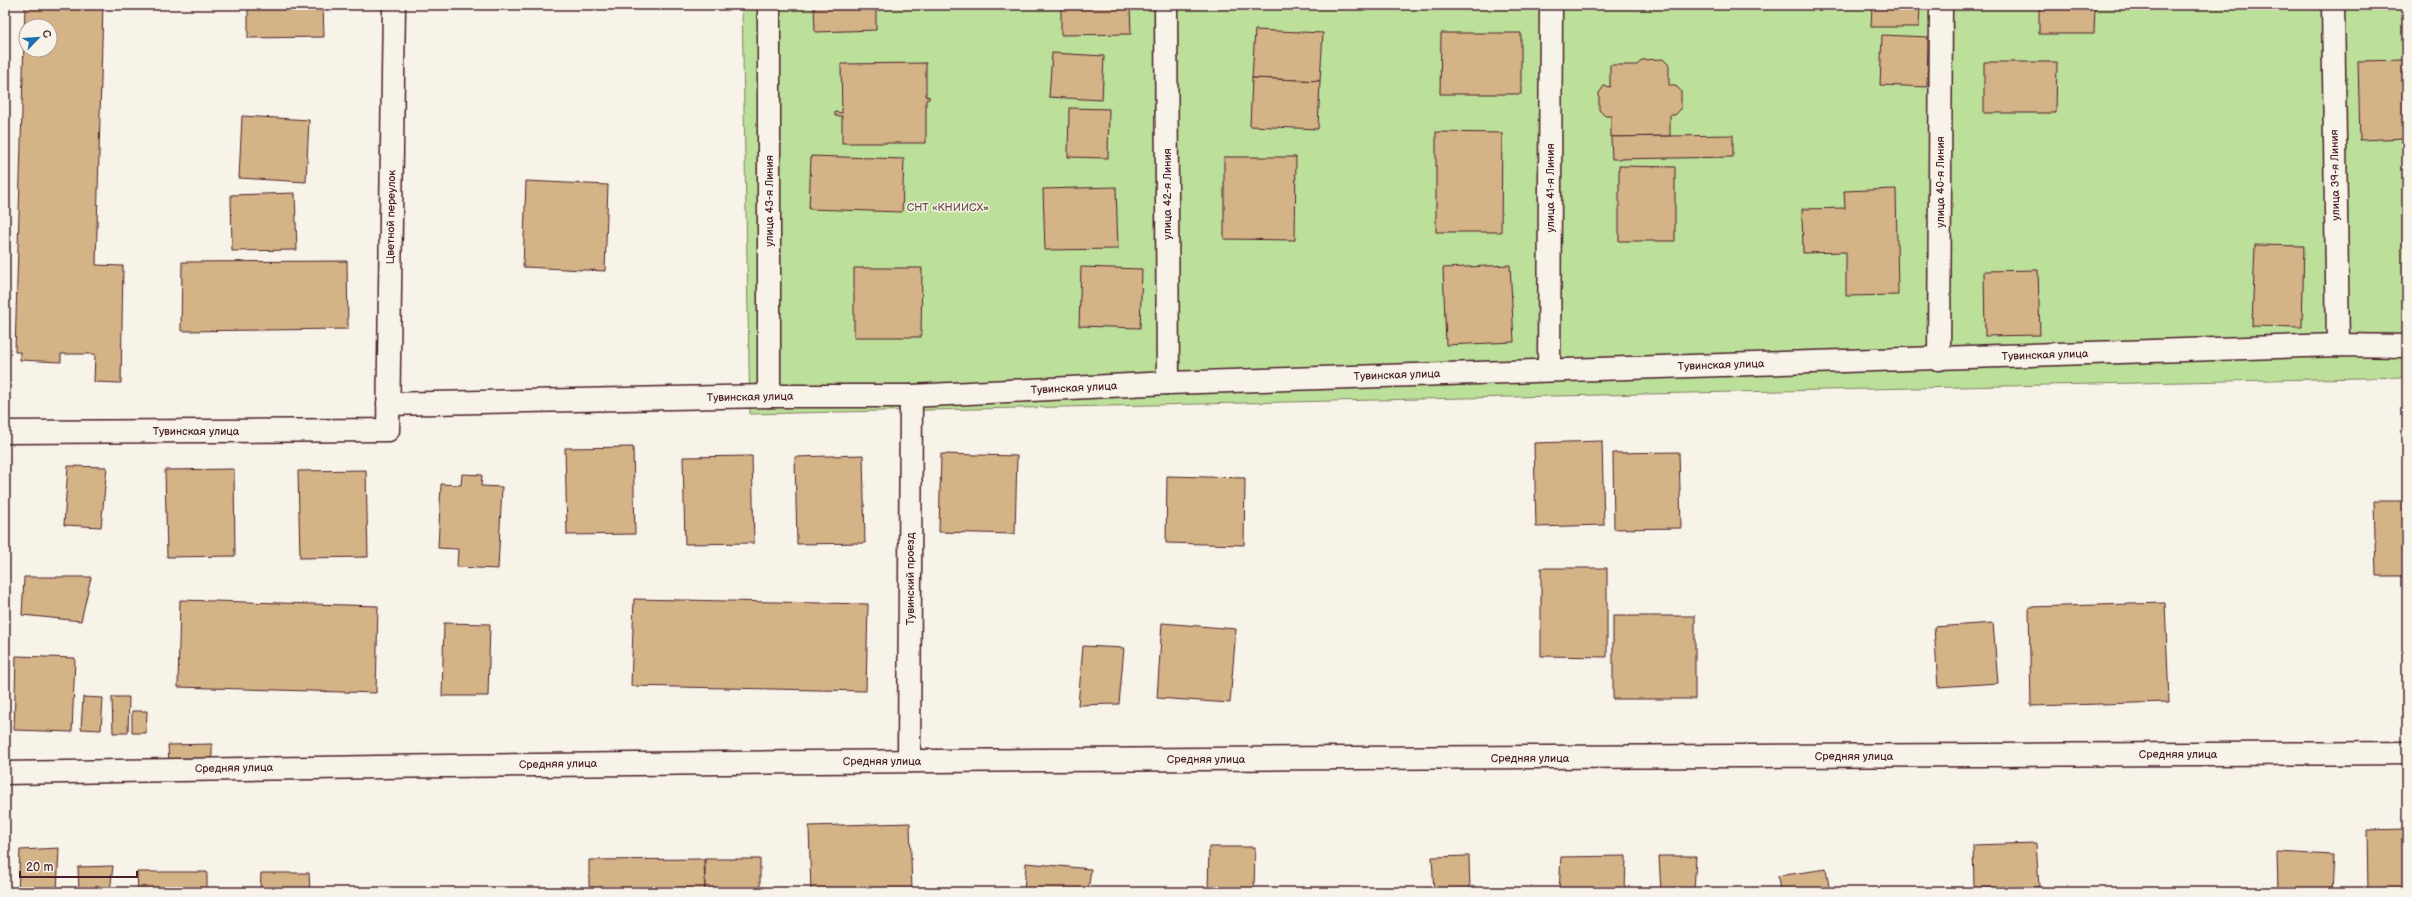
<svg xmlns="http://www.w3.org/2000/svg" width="2412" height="897" viewBox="0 0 2412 897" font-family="'Balsamiq Sans',sans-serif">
	<rect width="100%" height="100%" fill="#f7f3e8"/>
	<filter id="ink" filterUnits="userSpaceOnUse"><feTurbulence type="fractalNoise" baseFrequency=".025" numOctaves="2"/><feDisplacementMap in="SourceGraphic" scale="8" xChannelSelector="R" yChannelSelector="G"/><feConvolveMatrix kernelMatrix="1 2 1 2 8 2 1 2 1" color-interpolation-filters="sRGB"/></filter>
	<g filter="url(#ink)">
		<path fill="#bcdf99" stroke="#837f62" d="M742,5H2407V377L750,414Z"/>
		<g fill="#d4b387" stroke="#4a1f2b" fill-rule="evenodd">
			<path d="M25,5H103L96,265L123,266L121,383L94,382L95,354H61V362L20,360V352H15ZM26,26H50V50H26Z"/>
			<path d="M248,5H323L324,37L248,38Z"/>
			<path d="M814,5H876V30L815,32Z"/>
			<path d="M1061,5H1130L1131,34L1061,35Z"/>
			<path d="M1604,5H1657V6Z"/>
			<path d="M1872,5H1920L1919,27H1871Z"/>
			<path d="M2039,5H2095L2094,34H2039Z"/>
			<path d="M1255,30L1323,33L1320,81L1252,78Z"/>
			<path d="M1441,33H1521V94H1440Z"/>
			<path d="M1882,35L1928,37L1927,87L1880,85Z"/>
			<path d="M1052,53L1104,56L1102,100L1049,97Z"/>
			<path d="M1663,59L1669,65V85H1675L1681,91V109L1675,115H1670V136L1611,137V116H1605L1599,110V93L1604,86L1610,87V65H1637L1642,60Z"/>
			<path d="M2407,60V138L2360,140L2358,61Z"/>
			<path d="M1984,62H2057L2056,113H1984Z"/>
			<path d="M926,63V97L929,96V99L926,100V143H842V116H835V112L842,113L841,64Z"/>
			<path d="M1252,78L1320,81L1318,129L1250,126Z"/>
			<path d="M1069,108L1109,109L1108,158L1068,157Z"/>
			<path d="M242,116L309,120L306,182L239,178Z"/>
			<path d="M1436,132L1502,133L1501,232H1436Z"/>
			<path d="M1733,135V157L1612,159L1611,137Z"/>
			<path d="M811,156L904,159L902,212L809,209Z"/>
			<path d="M1224,157H1296L1295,240L1224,239Z"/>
			<path d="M1619,166L1675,167V241H1619Z"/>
			<path d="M526,181L608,185L605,271L523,267Z"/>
			<path d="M1116,187L1118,249L1045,250L1043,189Z"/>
			<path d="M1896,189L1898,295L1846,296V252L1803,253L1802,209L1845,208L1844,191Z"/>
			<path d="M295,193L297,250L232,251L231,195Z"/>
			<path d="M2255,245L2304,246L2302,327L2252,326Z"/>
			<path d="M347,261L348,329L181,331L182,262Z"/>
			<path d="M1510,265L1514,342L1446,345L1443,268Z"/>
			<path d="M1081,267L1142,269L1140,328L1079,326Z"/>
			<path d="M854,268H922L921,337H854Z"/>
			<path d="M2038,270L2040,335L1985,336L1984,271Z"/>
			<path d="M1602,441L1604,525L1536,527L1534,443Z"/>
			<path d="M633,447L635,534L567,535L565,448Z"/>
			<path d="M1679,452L1681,528L1614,529L1613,453Z"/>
			<path d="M941,454L1017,456L1015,534L939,532Z"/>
			<path d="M863,455L865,543L797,544L795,457Z"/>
			<path d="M752,456L754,543L685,544L683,457Z"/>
			<path d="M68,466L107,467L101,527L64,525Z"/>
			<path d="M234,469L235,556L167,557L165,470Z"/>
			<path d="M366,470L368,557L300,558L298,471Z"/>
			<path d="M462,474L482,475L481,486L502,487L498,569L457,567L458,549L438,548L441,484L461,485Z"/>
			<path d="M1167,476L1245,478L1244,545L1166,543Z"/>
			<path d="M2374,501H2407V576H2376Z"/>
			<path d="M1541,568H1607V657L1541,656Z"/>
			<path d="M24,577H91L81,621L22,615Z"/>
			<path d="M634,599L868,604L866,691L631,686Z"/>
			<path d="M180,600L378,606L376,693L178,687Z"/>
			<path d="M2165,603L2169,702L2031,706L2029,607Z"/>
			<rect x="1613" y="616" width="82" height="83"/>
			<path d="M444,623L490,624L488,696H442Z"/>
			<path d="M1162,623L1236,629L1230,703L1157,698Z"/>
			<path d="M1993,623L1998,683L1938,687L1934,627Z"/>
			<path d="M1083,646L1124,648L1119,704L1078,705Z"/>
			<path d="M16,656L75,658L72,732L14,730Z"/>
			<path d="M83,697L103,698L101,730L81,729Z"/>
			<path d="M112,697H129L128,733H113Z"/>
			<path d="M132,711H147L146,733H132Z"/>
			<path d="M212,744V763L169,764L168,745Z"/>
			<path d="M910,823L912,892H811L809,826Z"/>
			<path d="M2407,829V892H2368L2367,830Z"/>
			<path d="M2036,843L2039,887L1974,888L1973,845Z"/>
			<path d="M1209,847H1255L1254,892H1208Z"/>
			<path d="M59,848L57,892H18L20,850Z"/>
			<path d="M2277,852L2333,855L2331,892H2278Z"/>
			<path d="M1469,856L1470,892H1434L1432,857Z"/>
			<path d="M1626,856L1625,892H1559L1561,857Z"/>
			<path d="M1659,856H1696L1694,892H1661Z"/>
			<path d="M704,859L705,892H589V860Z"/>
			<rect x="705" y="859" width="55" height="33"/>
			<path d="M1026,863L1091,869L1088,892H1024Z"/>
			<path d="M113,866L110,892H79L78,867Z"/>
			<path d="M1826,869L1830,892H1780L1778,876Z"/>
			<path d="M137,872H207V892H138Z"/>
			<path d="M261,873H309L310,892H260Z"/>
		</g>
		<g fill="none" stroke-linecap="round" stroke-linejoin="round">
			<g stroke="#4a1f2b" stroke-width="25">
				<g id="minor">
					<path d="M1166,5L1168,383"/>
					<path d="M2333,5L2338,345"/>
					<path d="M1939,359L1941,5"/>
					<path d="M1549,370L1551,5"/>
					<path d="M769,396V5"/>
					<path d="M388,404L769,396H911L1168,383L2338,345L2407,346"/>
					<path d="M5,432L388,430L394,5"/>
					<path d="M909,761L911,396"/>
					<path d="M5,773C806,758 1606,757 2407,753"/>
				</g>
			</g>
			<use href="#minor" stroke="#f7f3e8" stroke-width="22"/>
		</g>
	</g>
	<g text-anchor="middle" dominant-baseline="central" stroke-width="3" stroke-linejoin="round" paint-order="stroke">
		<g font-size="11" fill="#4a1f2b" stroke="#f7f3e8">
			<text transform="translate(2335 175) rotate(-91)">улица 39-я Линия</text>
			<text transform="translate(1940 182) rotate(-90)">улица 40-я Линия</text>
			<text transform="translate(1550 188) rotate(-90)">улица 41-я Линия</text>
			<text transform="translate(1167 194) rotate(-90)">улица 42-я Линия</text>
			<text transform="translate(769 201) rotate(-90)">улица 43-я Линия</text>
			<text transform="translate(391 217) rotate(-89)">Цветной переулок</text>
			<text transform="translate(2045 355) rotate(-2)">Тувинская улица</text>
			<text transform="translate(1721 365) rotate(-2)">Тувинская улица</text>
			<text transform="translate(1397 375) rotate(-2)">Тувинская улица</text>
			<text transform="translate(1074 388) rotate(-3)">Тувинская улица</text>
			<text transform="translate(750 397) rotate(-1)">Тувинская улица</text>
			<text x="196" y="431">Тувинская улица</text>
			<text transform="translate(910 579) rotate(-90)">Тувинский проезд</text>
			<text x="2178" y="754">Средняя улица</text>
			<text x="1854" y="756">Средняя улица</text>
			<text x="1530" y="758">Средняя улица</text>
			<text x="1206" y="759">Средняя улица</text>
			<text x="882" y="761">Средняя улица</text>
			<text transform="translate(558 764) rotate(-1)">Средняя улица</text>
			<text transform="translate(234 768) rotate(-1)">Средняя улица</text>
		</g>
		<g font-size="11" fill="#664f46" stroke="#f7f3e8">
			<text x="948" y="207">СНТ «КНИИСХ»</text>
		</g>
	</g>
	<rect width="2412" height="897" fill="none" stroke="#f7f3e8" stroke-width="20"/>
	<rect x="10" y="10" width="2392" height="877" fill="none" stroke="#4a1f2b" stroke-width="1.5" filter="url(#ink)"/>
	<g transform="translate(38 38) rotate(65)"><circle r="19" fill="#f7f3e8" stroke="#b29e9c"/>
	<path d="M0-3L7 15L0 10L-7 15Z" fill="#1f6fb2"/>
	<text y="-6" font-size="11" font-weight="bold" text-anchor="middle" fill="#4a1f2b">С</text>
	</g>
	<path d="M20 871v6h117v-6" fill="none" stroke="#4a1f2b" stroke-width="2"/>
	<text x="26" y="871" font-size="12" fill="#4a1f2b" stroke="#f7f3e8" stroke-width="3" paint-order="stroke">20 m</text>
</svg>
